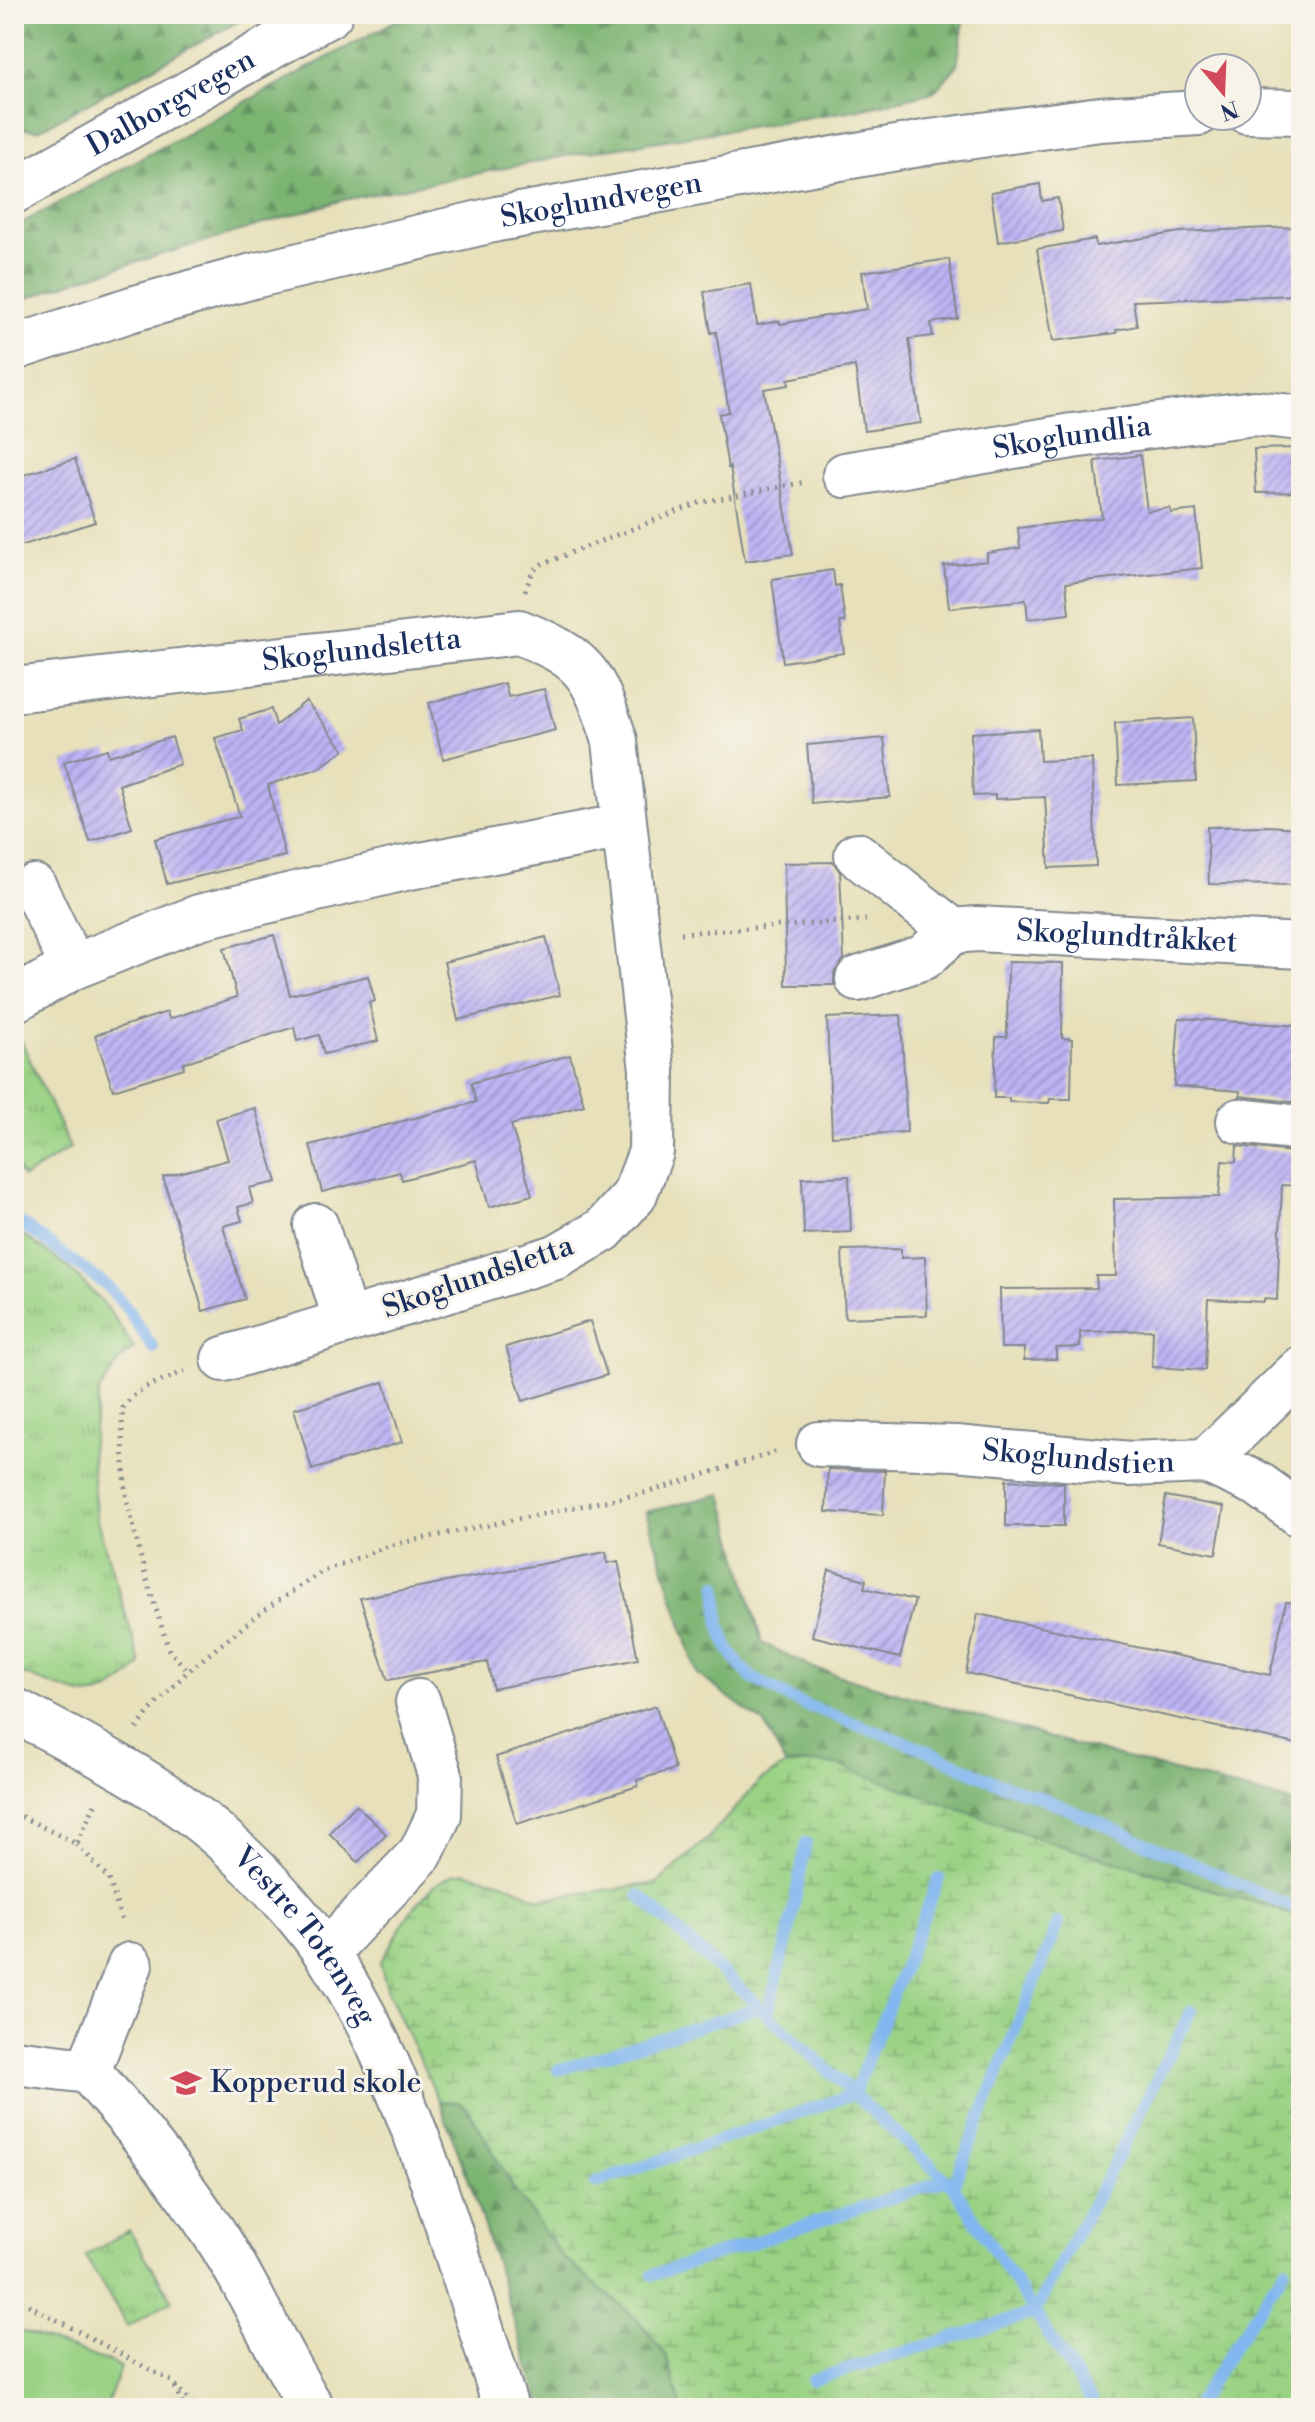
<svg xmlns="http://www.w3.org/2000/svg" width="1315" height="2422" viewBox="0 0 1315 2422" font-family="'Libre Bodoni',serif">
	<defs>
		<pattern id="grass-tufts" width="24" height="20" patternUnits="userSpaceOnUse" patternTransform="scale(2)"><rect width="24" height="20" fill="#9ad284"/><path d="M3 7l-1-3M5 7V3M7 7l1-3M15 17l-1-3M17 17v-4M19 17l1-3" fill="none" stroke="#7dab6f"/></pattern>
		<pattern id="forest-firs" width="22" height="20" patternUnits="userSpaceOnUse" patternTransform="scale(2)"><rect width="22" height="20" fill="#7bb472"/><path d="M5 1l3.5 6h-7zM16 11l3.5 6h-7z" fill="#649361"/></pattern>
		<pattern id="wetland-marsh" width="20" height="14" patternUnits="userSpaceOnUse" patternTransform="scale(2)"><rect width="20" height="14" fill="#9ad284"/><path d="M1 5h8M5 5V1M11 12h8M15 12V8" fill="none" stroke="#7dab6f"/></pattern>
		<pattern id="building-hatch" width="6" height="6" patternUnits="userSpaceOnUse" patternTransform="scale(2)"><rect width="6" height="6" fill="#bdb3f4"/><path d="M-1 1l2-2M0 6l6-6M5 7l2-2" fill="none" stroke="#9992c9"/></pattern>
	</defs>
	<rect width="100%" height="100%" fill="#f7f3e8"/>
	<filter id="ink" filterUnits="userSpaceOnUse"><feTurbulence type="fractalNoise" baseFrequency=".0125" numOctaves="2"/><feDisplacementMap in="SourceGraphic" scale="16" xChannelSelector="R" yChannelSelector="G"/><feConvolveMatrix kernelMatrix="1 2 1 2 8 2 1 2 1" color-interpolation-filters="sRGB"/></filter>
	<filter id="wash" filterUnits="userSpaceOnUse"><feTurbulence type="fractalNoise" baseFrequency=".006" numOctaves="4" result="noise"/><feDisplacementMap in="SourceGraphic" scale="32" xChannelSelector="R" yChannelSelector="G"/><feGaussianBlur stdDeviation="1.8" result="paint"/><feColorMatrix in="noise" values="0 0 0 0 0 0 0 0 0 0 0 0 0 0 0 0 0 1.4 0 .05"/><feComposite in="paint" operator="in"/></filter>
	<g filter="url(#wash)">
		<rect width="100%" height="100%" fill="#e7e0ba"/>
		<g fill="url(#grass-tufts)" stroke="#5a8071" stroke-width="2">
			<path d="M14,1025L70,1148L23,1178L14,1163Z"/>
			<path d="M14,1229L68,1267L106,1306L134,1348L120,1360L99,1391L91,1451L96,1517L141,1665C129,1677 106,1698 87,1695C65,1692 36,1678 14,1671Z"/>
			<path d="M129,2230L172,2300L128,2327L85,2256Z"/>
		</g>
		<g fill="url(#forest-firs)" stroke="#4b7268" stroke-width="2">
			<path d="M14,14H252L39,130L14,128Z"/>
			<path d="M408,14H965L957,66L934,92L855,110L576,154L343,200L83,278L14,303V227Z"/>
			<path d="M722,1494L762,1643L814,1668L1047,1737L1301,1805V1919L1277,1909L1049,1842L821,1763L785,1764L765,1724L697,1674L646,1512Z"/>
			<path d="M439,2101L459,2102L469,2110L514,2189L563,2257L635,2317L666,2355L682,2408H542L472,2189Z"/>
		</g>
		<path fill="url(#wetland-marsh)" stroke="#5a8071" stroke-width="2" d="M821,1763L841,1766L1049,1842L1277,1909L1301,1919V2408H682L666,2355L635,2317L563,2257L514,2189L469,2110L459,2102L439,2101L388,1992L380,1963L410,1912L433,1886L454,1874L465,1872L500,1881L539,1899L658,1883L711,1835L760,1781L786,1765Z"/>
		<path fill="#9ad284" stroke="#5a8071" stroke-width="2" d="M14,2329L121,2366L106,2408H14Z"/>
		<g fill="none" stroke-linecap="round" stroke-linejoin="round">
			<g stroke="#81b6f0" stroke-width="12">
				<path d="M14,1218L107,1286L128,1310L153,1348"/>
				<path d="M717,1585L720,1626L728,1648L741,1667L753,1678L795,1701L926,1750L993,1781L1045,1799L1301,1911"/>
				<path d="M639,1895L953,2186L1096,2408"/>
				<path d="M767,2015L789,1932L806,1843"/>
				<path d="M558,2070L758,2008"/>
				<path d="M595,2183L854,2094L939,1878"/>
				<path d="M953,2186L1058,1923"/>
				<path d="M653,2275L946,2180"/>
				<path d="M812,2380L1034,2313L1117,2158L1191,2011"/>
				<path d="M1194,2408L1285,2269"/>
			</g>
		</g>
		<g id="blocks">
			<g fill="url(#building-hatch)">
				<path d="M1040,184L1042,201L1058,198L1063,231L998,242L991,192Z"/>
				<path d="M1295,227L1298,295L1133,301L1137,326L1116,330L1117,333L1053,341L1037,249L1095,239L1096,246L1180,232Z"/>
				<path d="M949,259L958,319L931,323L933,336L909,339L921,423L864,431L855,366L788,379L789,385L764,389L793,554L745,561L730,467L728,468L719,414L729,412L716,332L711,333L704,292L751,284L757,325L780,321V324L867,309L862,272Z"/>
				<path d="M1301,448V492L1256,493L1254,449Z"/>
				<path d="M1140,455L1147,511L1170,508L1171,513L1196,510L1202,568L1066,583L1069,614L1028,619L1026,600L949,608L944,566L987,561V553L1020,548L1018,528L1102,518L1095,461Z"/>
				<path d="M75,459L95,522L14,548V478Z"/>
				<path d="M833,570L835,586L840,585L845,622H840L844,653L783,662L772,579Z"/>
				<path d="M505,683L508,697L544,689L555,730L443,759L429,703Z"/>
				<path d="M306,701L344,750L319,768L268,785L285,856L167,884L155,839L240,816L215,738L243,730L239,719L271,709L276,725Z"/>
				<path d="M1193,718L1196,781L1118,785L1115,723Z"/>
				<path d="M1038,729L1040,761L1092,759L1096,866L1049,868L1045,797L995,799V795L973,796L971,733Z"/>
				<path d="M172,737L180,764L119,785L132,828L90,842L64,762L107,749L109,756Z"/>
				<path d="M884,738L890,797L812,804L807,745Z"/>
				<path d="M1267,826L1301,828V885L1209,884L1207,827Z"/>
				<path d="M833,862L840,872L844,959L834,973V985H786L784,863Z"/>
				<path d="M274,935L290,995L368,976L375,1001L369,1003L378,1041L324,1054L319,1035L297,1041L294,1027L183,1063L184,1068L113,1090L95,1035L167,1012L169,1019L237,997L224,948Z"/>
				<path d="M546,937L560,995L458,1020L444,962Z"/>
				<path d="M1008,962L1063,963L1062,1038L1072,1039L1071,1099H1050L1049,1103L1009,1102V1098H994L996,1037H1007Z"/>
				<path d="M901,1015L907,1132L832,1136L827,1018Z"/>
				<path d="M1179,1018L1301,1026V1103L1240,1096V1091L1174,1086Z"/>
				<path d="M570,1055L584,1105L511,1125L532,1195L489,1207L476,1160L402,1180L400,1172L322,1192L310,1145L476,1102L471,1083Z"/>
				<path d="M255,1108L277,1182L249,1188L253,1203L238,1207L242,1221L223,1226L245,1299L203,1311L163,1177L228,1160L216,1119Z"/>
				<path d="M1237,1146L1301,1153L1299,1186L1282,1185L1277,1300L1264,1299V1302L1208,1299L1205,1370L1152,1367L1153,1330L1080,1332V1347L1056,1348V1359L1024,1360V1348H1001L1000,1289L1097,1288L1096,1276H1116L1114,1199L1219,1197L1222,1161L1236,1162Z"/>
				<path d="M849,1176L851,1232L804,1234L802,1178Z"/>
				<path d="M901,1249V1258L925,1257L927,1315L845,1318L842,1250Z"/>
				<path d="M590,1321L607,1375L523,1401L506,1347Z"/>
				<path d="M384,1382L402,1442L312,1470L294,1409Z"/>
				<path d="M828,1469L885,1471L883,1515L826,1512Z"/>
				<path d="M1006,1480L1064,1483V1526H1006Z"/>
				<path d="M1166,1496L1224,1507L1216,1554L1158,1543Z"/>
				<path d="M606,1552L608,1563L618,1561L638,1659L493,1689L487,1662L388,1680L360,1598Z"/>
				<path d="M829,1570L866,1580L864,1588L915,1600L900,1658L812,1636Z"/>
				<path d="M1286,1602L1301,1603V1745L966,1673L978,1614L1270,1675Z"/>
				<path d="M656,1706L675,1769L637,1780L638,1786L517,1824L496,1757Z"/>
				<path d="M356,1805L386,1834L358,1862L329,1833Z"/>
			</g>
		</g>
	</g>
	<g filter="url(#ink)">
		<use href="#blocks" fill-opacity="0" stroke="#81888c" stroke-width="2"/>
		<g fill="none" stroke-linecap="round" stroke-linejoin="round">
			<g stroke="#81888c" stroke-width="48">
				<g id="minor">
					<path d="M1247,111L1301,112"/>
					<path id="s1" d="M14,191L330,14"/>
					<path id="s2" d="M14,348L132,309L253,276L497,219L930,142L1100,119L1199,113"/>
					<path id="s3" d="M845,475L1072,436L1254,413L1301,418"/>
					<path id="s4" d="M14,690L519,632C587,659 593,673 615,741L652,1070L651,1152L634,1196L603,1230L556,1257L224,1359"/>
					<path d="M857,855L953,931L924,957L858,979"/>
					<path d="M34,887L73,967"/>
					<path id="s5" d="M953,931L977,929L1301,946"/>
					<path d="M14,1000L73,967L199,917L405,868L624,826"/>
					<path d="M1239,1121L1301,1128"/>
					<path d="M316,1226L346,1321"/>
					<path id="s6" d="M819,1444L956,1448L1130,1464L1206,1461L1301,1369"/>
					<path d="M1206,1461L1258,1484L1301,1515"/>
					<path id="s7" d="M14,1710C93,1751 173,1791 238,1853C270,1883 301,1917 326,1953C367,2011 394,2077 419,2143C451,2230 478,2320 506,2408"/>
					<path d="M326,1953L421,1853L439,1815L440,1775L418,1702"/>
					<path d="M130,1965L88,2071C134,2123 178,2178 216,2236C252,2291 277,2353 312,2408"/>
					<path d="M14,2062L88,2071"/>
				</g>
			</g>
			<g stroke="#81888c" stroke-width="5" stroke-dasharray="2 6" stroke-linecap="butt">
				<path d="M525,591L533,571L542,564L699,503L805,482"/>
				<path d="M681,933L866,920"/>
				<path d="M185,1371L146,1387L131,1397L123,1408L122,1420L125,1490L144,1571L169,1650L188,1671"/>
				<path d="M137,1729L148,1713L188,1671L263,1611L323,1571L391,1545L649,1492L779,1451"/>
				<path d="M14,1813L77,1844L95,1804"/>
				<path d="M77,1844L109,1879L123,1925"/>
				<path d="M14,2297L173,2382L195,2408"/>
				<path d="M175,2387L184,2408"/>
			</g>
			<use href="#minor" stroke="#fff" stroke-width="44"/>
		</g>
	</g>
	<defs>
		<g id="school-bare" transform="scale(2.4)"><path d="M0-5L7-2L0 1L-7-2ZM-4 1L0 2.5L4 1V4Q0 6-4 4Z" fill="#d1495b" stroke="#f7f3e8" stroke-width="2.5" paint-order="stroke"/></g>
	</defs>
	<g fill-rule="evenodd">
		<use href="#school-bare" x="186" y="2083"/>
	</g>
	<g text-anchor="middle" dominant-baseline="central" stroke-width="6" stroke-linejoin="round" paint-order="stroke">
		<g font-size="30" fill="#1b2f5e" stroke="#f7f3e8">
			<text stroke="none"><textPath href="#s1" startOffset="180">Dalborgvegen</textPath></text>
			<text stroke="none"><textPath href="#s2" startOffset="606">Skoglundvegen</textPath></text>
			<text stroke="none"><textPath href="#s3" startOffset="230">Skoglundlia</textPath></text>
			<text stroke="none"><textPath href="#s4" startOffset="350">Skoglundsletta</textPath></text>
			<text stroke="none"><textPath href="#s5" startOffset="174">Skoglundtråkket</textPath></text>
			<text transform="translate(478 1277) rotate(-19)">Skoglundsletta</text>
			<text stroke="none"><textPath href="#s6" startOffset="260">Skoglundstien</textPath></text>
			<text stroke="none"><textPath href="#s7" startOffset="374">Vestre Totenveg</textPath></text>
		</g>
		<g font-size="30" fill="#1b2f5e" stroke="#f7f3e8" text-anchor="start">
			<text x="210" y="2083">Kopperud skole</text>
		</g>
	</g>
	<rect width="1315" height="2422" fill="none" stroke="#f7f3e8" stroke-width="48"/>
	<g transform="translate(1223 92) rotate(161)"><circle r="38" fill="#f7f3e8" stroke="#9fa5b1" stroke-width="2"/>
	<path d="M0-6L14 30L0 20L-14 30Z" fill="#d1495b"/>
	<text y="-12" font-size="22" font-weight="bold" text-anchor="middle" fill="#1b2f5e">N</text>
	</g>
</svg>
